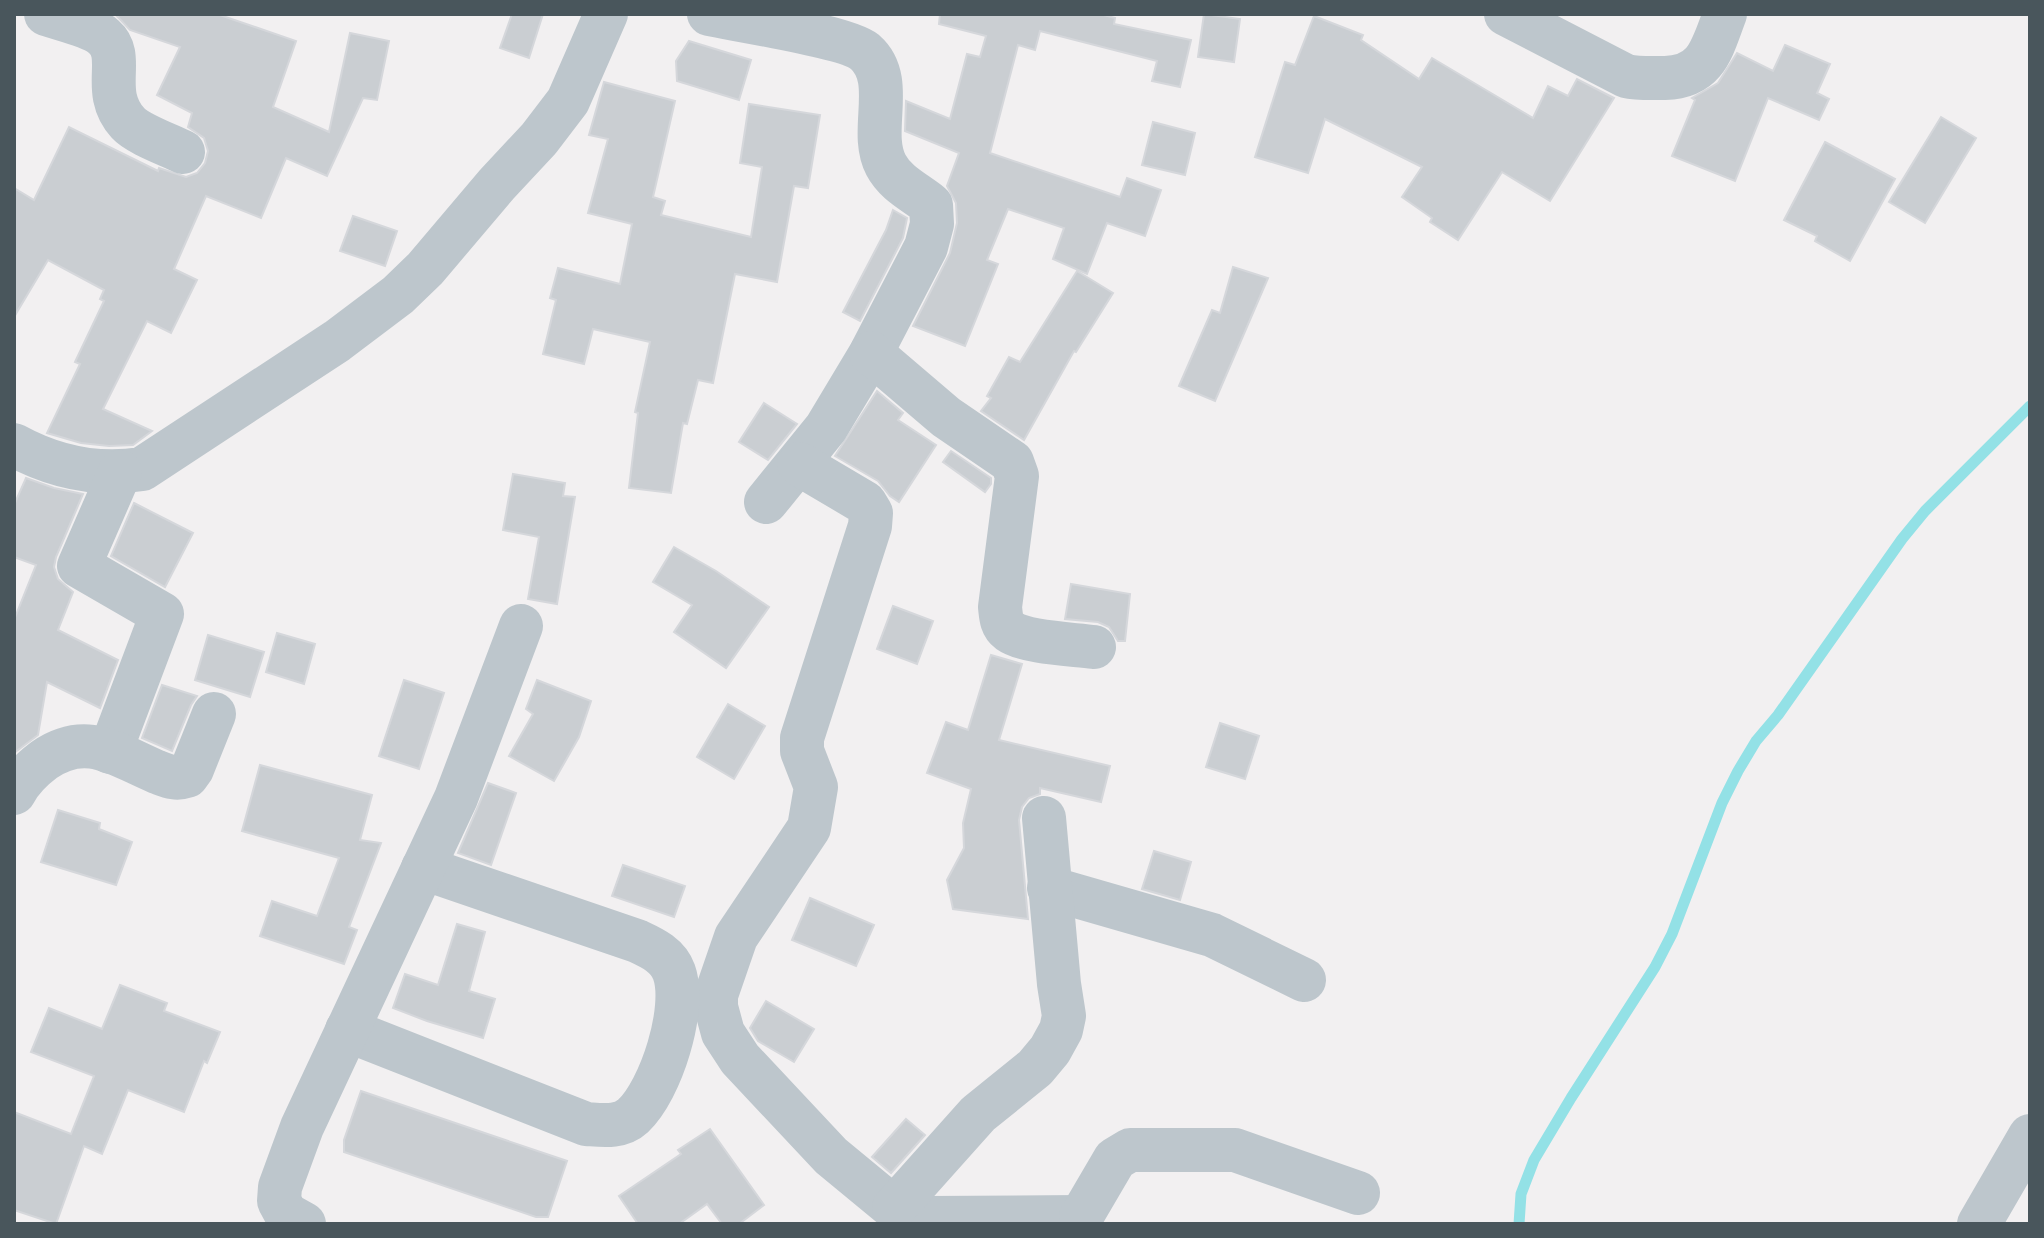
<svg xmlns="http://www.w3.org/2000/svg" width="2044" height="1238" viewBox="0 0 2044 1238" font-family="Montserrat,sans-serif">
	<rect width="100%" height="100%" fill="#f2f0f1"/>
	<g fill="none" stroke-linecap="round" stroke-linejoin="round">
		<path stroke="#93e1e6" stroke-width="11" d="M1519,1224L1521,1194L1534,1160L1571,1098L1655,967L1672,934L1722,803L1738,771L1756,741L1778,715L1902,539L1925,511L2030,406"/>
	</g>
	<g fill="#caced2" stroke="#d5d7db" stroke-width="2">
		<path d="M115,14H217L296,41L273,107L329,132L350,33L389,41L377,100L363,98L327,176L286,158L261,218L206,196L174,269L197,280L171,333L147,321L103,409L152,431L133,445L109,446L81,443L47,433L80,364L75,362L104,301L100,299L104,290L48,260L14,317V188L34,200L69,127L158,171L159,168L186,177L197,173L205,163L208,151L204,138L188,127L192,113L157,95L180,47L130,30Z"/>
		<path d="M512,14H543L529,58L500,48Z"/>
		<path d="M940,14H1100L1115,18L1114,24L1191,40L1180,87L1152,81L1157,61L1040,31L1035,50L1018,45L990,153L1120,197L1127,178L1161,190L1145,236L1107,223L1087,274L1053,259L1064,228L1008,209L987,260L998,264L965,346L913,326L950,253L957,223L956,203L947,186L959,153L905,131L906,101L950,119L967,54L980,57L986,36L939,24Z"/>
		<path d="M1204,14L1240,19L1234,62L1198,57Z"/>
		<path d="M1314,16L1363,35L1361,40L1419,79L1432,58L1533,118L1548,86L1568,96L1577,79L1614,98L1550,201L1502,172L1458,240L1430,222L1432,218L1402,197L1422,167L1325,119L1308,173L1255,157L1285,62L1295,65Z"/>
		<path d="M689,41L751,60L739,100L677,81L676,61Z"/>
		<path d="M1785,45L1830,64L1817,93L1829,99L1819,120L1768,98L1735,181L1672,156L1695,100L1692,98L1718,83L1737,53L1773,71Z"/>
		<path d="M604,82L675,101L653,197L665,201L661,215L751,237L762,167L740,163L749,104L820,115L808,188L794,186L777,282L735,274L713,383L698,380L687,424L683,423L671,493L629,488L638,413L635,412L650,342L593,329L584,364L543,354L556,300L550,298L558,268L620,284L632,224L588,213L608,139L589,135Z"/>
		<path d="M1941,117L1976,138L1925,223L1889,202Z"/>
		<path d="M1153,122L1195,133L1185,175L1142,165Z"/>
		<path d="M1825,142L1895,179L1850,261L1815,241L1817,236L1784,220Z"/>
		<path d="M893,210L907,218L903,238L860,321L843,312L886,230Z"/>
		<path d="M353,216L397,231L385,266L340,251Z"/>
		<path d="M1233,267L1268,278L1215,401L1179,386L1212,310L1220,313Z"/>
		<path d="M1077,271L1113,293L1076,352L1074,351L1024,440L981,411L991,398L987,396L1009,357L1020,362Z"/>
		<path d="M877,391L903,413L898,420L936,445L899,502L890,496L878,481L835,456Z"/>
		<path d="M764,403L797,424L768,460L739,442Z"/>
		<path d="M951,451L991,478V484L985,492L943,462Z"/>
		<path d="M513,474L565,483L563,496L575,497L557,604L528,599L539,537L503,530Z"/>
		<path d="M26,478L54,488L83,494L56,557L54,567L58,579L73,592L58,630L118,660L100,708L47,682L38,735L14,753V620L36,565L14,557V505Z"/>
		<path d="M134,503L193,533L165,587L111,556Z"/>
		<path d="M674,547L716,571L769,607L726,668L674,632L692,605L653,582Z"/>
		<path d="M1071,584L1130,594L1125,641H1118L1109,627L1098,622L1065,619Z"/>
		<path d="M893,606L933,621L917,664L877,649Z"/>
		<path d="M277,633L315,644L304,684L266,672Z"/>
		<path d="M208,635L264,652L250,697L195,680Z"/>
		<path d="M991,655L1022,664L999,740L1110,766L1101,802L1040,788V794L1029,798L1022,807L1019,820L1028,919L953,909L947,880L964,848L963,823L971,789L927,773L946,722L968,730Z"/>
		<path d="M404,680L444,693L419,769L379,756Z"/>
		<path d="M537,680L591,701L579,737L554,781L509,756L533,714L526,709Z"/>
		<path d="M162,685L197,696L191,705L172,751L142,738Z"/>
		<path d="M728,704L765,726L734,779L697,757Z"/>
		<path d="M1220,723L1259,736L1245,779L1206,767Z"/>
		<path d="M260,765L372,795L360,840L381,843L349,927L357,930L344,964L260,936L272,901L317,916L339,858L242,831Z"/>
		<path d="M488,783L516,793L491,865L458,853Z"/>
		<path d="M58,810L100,823L99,829L132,842L116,885L41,862Z"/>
		<path d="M1154,851L1191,862L1180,900L1142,889Z"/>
		<path d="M623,865L685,886L674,917L612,896Z"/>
		<path d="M810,898L874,925L856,966L792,940Z"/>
		<path d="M457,924L485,932L469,991L495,999L483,1038L427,1021L393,1008L405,974L438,985Z"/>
		<path d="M120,985L167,1003L164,1011L220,1032L207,1063L204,1061L184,1112L128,1090L102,1154L84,1146L56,1224L14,1210V1112L71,1134L94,1076L31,1052L49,1008L102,1029Z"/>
		<path d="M766,1001L814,1029L794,1062L758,1041L750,1028Z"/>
		<path d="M361,1091L567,1161L548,1217H536L344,1152V1140Z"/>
		<path d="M906,1119L925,1135L891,1173L872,1157Z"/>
		<path d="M710,1129L764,1205L739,1224H722L707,1204L679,1224H638L619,1196L681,1154L678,1150Z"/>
	</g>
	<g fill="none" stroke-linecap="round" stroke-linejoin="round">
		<g stroke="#bdc6cc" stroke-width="44">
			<path d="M46,14C60,19 94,27 104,37C127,57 99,91 128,123C138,134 169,145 183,152"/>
			<path d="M709,14C738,20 847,37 865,52C897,80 868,131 886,165C896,184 915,192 931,205L932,224L926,247L871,353L826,428L766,502"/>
			<path d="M1506,14L1626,76C1639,79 1652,78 1665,78C1707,77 1712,48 1725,14"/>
			<path d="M871,353L946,417L1012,462L1017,476L1000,607C1001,616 1001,625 1009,631C1026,643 1072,644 1094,647"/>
			<path d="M14,445C54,467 97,476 142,469L337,341L398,295L425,269L497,184L539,139L568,101L606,14"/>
			<path d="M799,464L865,503L871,513L870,526L802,738V751L816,787L809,828L736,937L716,995V1007L723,1033L740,1059L831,1156L894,1208L929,1218L1081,1217L1080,1224"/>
			<path d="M110,752L162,614L79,566L120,472"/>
			<path d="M14,793C21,780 32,769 44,760C86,731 115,754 157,772C168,776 175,780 187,776L192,769L214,714"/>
			<path d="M1049,888L1212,935L1304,980"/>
			<path d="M347,1030L586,1124C602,1125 620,1128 633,1116C661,1090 687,1008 674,972C668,955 652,948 637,941L423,868"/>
			<path d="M894,1208L978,1114L1035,1068L1050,1050L1061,1030L1064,1016L1059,984L1044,818"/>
			<path d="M1081,1217L1115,1159L1130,1150H1235L1358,1193"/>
			<path d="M304,1224L286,1214L279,1201L280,1187L302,1127L456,798L521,626"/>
			<path d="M1979,1224L2030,1136"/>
		</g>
	</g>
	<rect width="2044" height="1238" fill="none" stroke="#49565c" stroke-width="32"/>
</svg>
